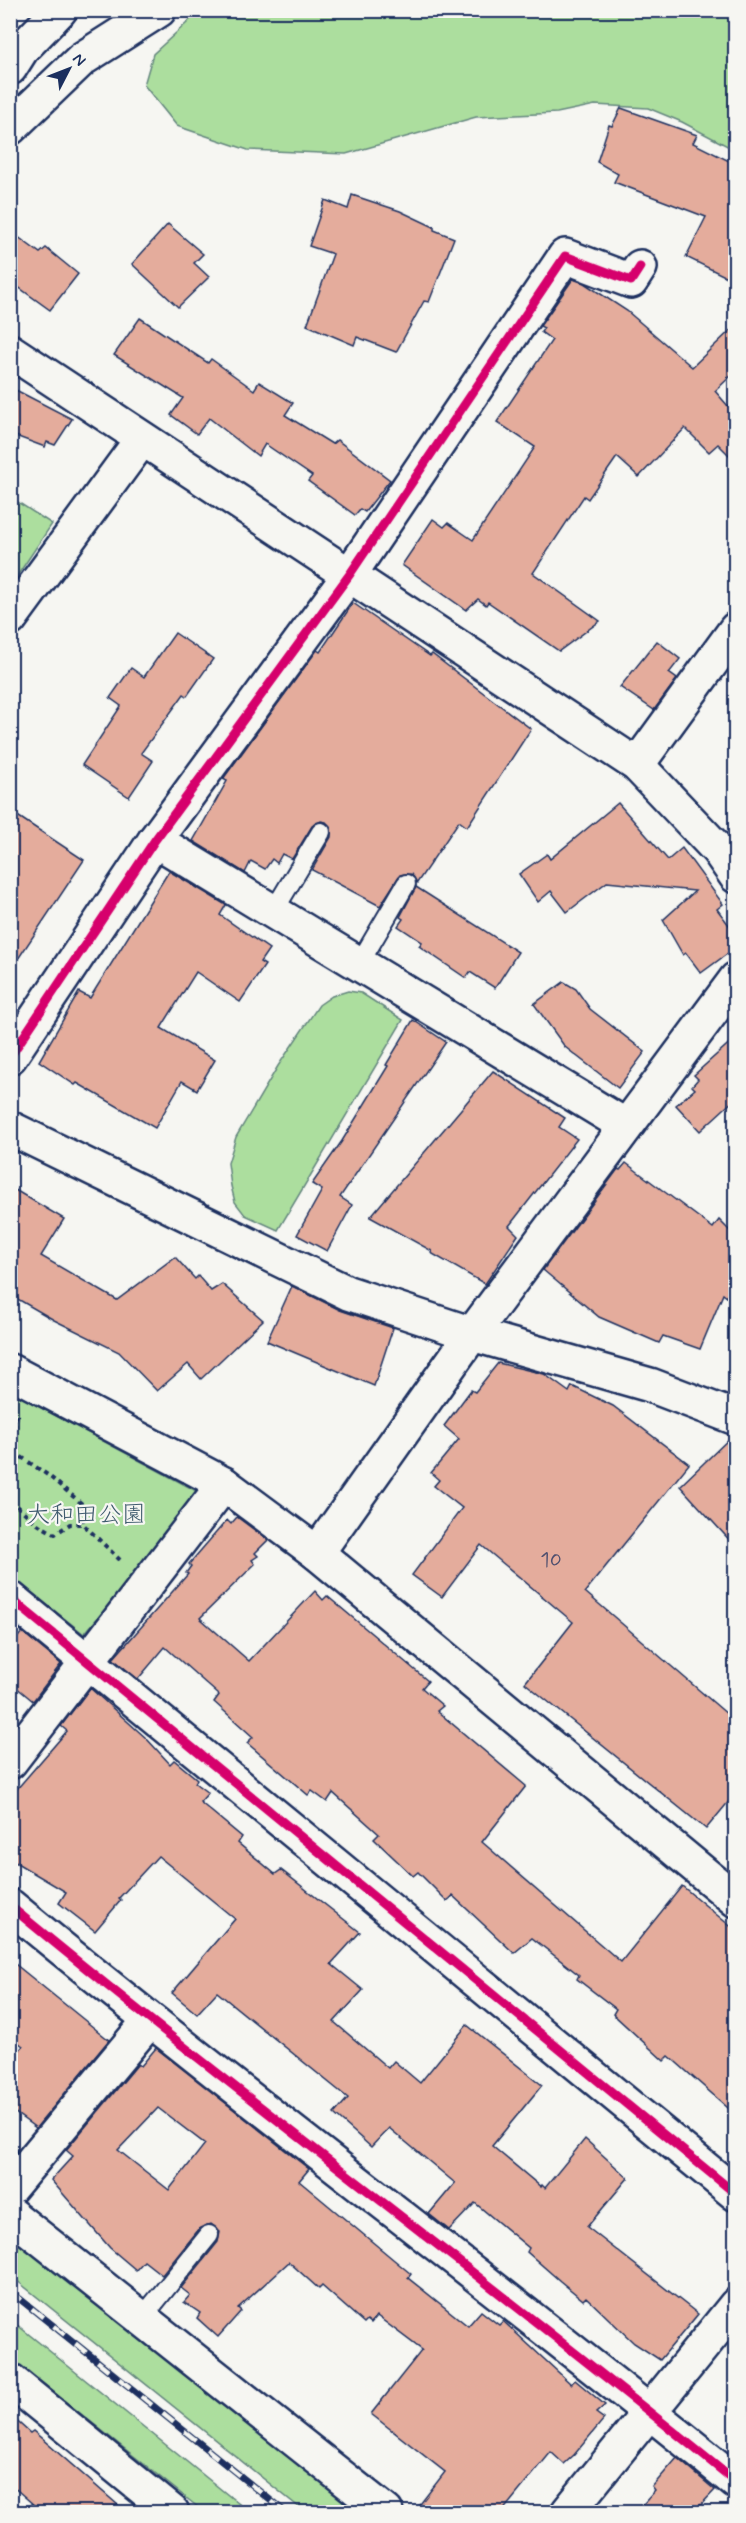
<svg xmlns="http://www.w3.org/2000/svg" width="746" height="2523" viewBox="0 0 746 2523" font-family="Mynerve,'Klee One',sans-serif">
	<rect width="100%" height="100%" fill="#f6f6f2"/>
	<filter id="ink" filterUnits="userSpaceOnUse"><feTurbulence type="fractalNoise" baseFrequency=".0167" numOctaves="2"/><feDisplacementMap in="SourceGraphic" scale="12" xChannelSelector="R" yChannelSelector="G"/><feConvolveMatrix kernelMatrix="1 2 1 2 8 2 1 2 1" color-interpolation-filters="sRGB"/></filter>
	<g filter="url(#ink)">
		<g fill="#acde9e" stroke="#64867e" stroke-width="1.5">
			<path d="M197,10L735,11V150L682,122L648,108L595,105L557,113L476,117L346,154L248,150L177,126L144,85L153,54L188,22Z"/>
			<path d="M16,501L52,524L11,585V508Z"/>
			<path d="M348,991L361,993L403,1020L278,1230L245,1215L235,1202L231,1186L228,1163L236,1137L278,1066L319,1005L332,996Z"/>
			<path d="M10,1391L202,1494L84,1634L11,1576Z"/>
			<path d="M10,2232L361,2512H305L11,2276Z"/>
			<path d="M10,2320H11L249,2512H204L11,2358Z"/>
		</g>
		<g fill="#e4ac9c" stroke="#1b2f5e" stroke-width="1.5" fill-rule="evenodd">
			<path d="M621,108L697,135L693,143L733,163L735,157V281L686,257L706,217L614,182L618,174L597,162L609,125L612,126Z"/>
			<path d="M352,195L400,211L434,227V230L454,238L429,302L424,301L396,352L357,337L354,345L307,325L333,254L309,246L325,200L348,209Z"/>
			<path d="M168,224L203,254L194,263L209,277L178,307L132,264Z"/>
			<path d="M10,231L40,253L46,248L78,274L50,310L10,281Z"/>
			<path d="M573,279L584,283L627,311L692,367L735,326V372L715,391L735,414V461L718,444L709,452L685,428L639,477L617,457L588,499L584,496L533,573L600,621L559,651L488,602L486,605L478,599L466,610L402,565L433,519L444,527L448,523L473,540L535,447L497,422L552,340L541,332L544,328L540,326Z"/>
			<path d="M140,318L208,363L211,359L254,390L259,382L293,403L285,415L332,444L337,440L390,480L365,512L360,509L355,515L308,481L312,476L265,444L258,456L209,418L197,434L171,415L183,398L114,355Z"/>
			<path d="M10,387L72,419L55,445L47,442L45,447L10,434Z"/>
			<path d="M353,603L430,656L432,654L531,729L467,827L459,821L417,883L411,874L400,875L380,906L312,870L331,837V827L326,822L321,821L312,826L292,859L282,854L277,863L272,859L265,869L251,861L245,873L193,841L227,781L223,779L317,650L320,652Z"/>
			<path d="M175,633L213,659L187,696L184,694L141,753L153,761L129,797L82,765L121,706L110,698L131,668L144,677Z"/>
			<path d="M657,641L680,659L669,673L677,679L654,710L620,687Z"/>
			<path d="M618,803L668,860L682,848L723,904L717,909L735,933V948L701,973L686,953L683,955L663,920L695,891L607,882L567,912L551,891L538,902L519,874L547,854L550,859Z"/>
			<path d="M10,811L84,860L10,971Z"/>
			<path d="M169,871L226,905L220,915L269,949L260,962L265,965L240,1002L196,972L161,1028L215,1060L197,1090L182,1081L155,1128L77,1083L75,1085L39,1061L79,992L90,998Z"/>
			<path d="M416,887L518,952L495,988L470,972L466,978L419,946L422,942L398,926L403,919L400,917Z"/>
			<path d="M564,982L576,989L590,1009L645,1052L618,1088L565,1047L534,1004Z"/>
			<path d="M413,1020L446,1042L340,1197L352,1205L327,1251L297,1235L322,1190L312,1184L342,1141L388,1066L386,1065Z"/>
			<path d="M735,1038V1099L700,1131L676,1105L695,1089L692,1086L698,1079L694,1075Z"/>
			<path d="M493,1071L565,1118L559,1127L577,1139L509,1226L518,1235L485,1284L431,1253L432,1251L370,1217Z"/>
			<path d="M626,1163L713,1228L719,1220L735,1236V1304L723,1294L700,1349L663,1336L659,1343L599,1317L543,1270L618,1169L620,1170Z"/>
			<path d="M10,1187L64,1219L41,1256L117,1300L175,1257L195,1279L198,1276L211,1291L222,1284L263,1320L201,1379L188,1364L157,1391L119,1352L54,1320L16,1298L10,1307Z"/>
			<path d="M292,1286L340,1310L393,1328L374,1386L267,1341Z"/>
			<path d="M498,1363L544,1374L569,1392L572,1386L613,1406L689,1464L585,1592L735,1721V1794L706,1829L525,1683L573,1622L481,1545L442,1597L412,1575L462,1508L434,1486L439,1480L431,1473L459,1439L444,1426L471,1390L475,1392Z"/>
			<path d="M732,1436H735V1546L680,1486Z"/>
			<path d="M237,1517L268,1540L255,1553L258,1556L252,1560L255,1564L200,1618L249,1661L315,1591L323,1600L327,1596L428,1681L422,1688L443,1706L437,1711L526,1786L482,1842L621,1962L682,1886L735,1930V2114L669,2056L664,2061L613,2014L616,2009L577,1979L579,1975L532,1938L514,1953L453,1896L447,1901L418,1872L413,1876L374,1839L379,1834L333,1793L327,1802L312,1791L308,1795L247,1743L253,1737L214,1702L219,1695L165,1647L138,1679L113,1659L188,1574L186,1573L191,1566L189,1564L227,1520L231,1524Z"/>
			<path d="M22,1632L61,1664L33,1701L10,1682V1647Z"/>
			<path d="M90,1688L146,1738L170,1764L174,1760L197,1779L195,1783L208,1793L200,1802L242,1837L238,1843L275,1874L281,1870L360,1932L331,1964L363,1990L334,2022L388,2068L394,2061L420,2083L467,2025L542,2085L492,2146L541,2187L542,2185L545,2188L585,2139L628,2178L587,2227L698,2314L660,2360L634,2343L586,2297L583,2300L560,2281L527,2252L529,2248L475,2203L449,2230L429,2214L455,2183L389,2128L371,2147L334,2114L348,2098L217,1992L197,2014L172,1993L235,1919L158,1856L119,1898L121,1900L95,1931L59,1903L66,1892L10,1859V1797L67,1731L61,1726Z"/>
			<path d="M10,1960L109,2040L36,2128L10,2109V2061L23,2046L10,2036Z"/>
			<path d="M156,2048L309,2169L299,2181L411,2274L408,2278L468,2326L481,2311L499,2325L503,2321L571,2384L575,2380L605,2405L596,2413L604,2419L574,2455L564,2464L551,2452L502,2512H414L445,2472L371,2414L422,2350L377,2316L371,2323L367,2320L364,2323L322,2286L319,2289L289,2262L238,2308L241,2311L218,2337L197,2318L200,2313L184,2302L190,2295L181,2288L218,2242L220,2232L211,2224L200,2228L162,2275L144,2261L136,2270L110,2248L51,2180L73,2156L66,2150L138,2064L141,2066ZM158,2108L205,2144L169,2190L118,2150Z"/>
			<path d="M10,2415L30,2433L33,2431L126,2512H42L10,2484Z"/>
			<path d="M677,2458L715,2490L694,2512H636L655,2491L652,2487Z"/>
		</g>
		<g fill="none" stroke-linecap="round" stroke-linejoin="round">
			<g stroke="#1b2f5e" stroke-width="22">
				<g id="lane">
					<path d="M273,912L321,832"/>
					<path d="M359,964L406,884"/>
					<path d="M142,2318L209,2235"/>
				</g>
			</g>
			<g stroke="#1b2f5e" stroke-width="38">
				<g id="street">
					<path d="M10,68L22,49L60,10"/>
					<path d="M10,128L82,59L159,10"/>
					<path d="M10,351L637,765L718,850L736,876"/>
					<path d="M10,619L142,439"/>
					<path d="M637,765L736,629"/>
					<path d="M155,840L626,1126"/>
					<path d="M10,1057L155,840L350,574L565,256L631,281L640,267"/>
					<path d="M10,1128L348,1293L472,1334L650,1385L736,1418"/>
					<path d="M10,1371L224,1484L317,1553L736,1900"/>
					<path d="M317,1553L472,1334L736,979"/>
					<path d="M10,1598L736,2194"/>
					<path d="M10,1762L224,1484"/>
					<path d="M10,1906C248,2103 497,2286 736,2482"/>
					<path d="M10,2188L149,2021"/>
					<path d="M10,2214L386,2512"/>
					<path d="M10,2380L172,2512"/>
					<path d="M568,2512L736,2305"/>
				</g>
			</g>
			<g stroke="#1b2f5e" stroke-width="4" stroke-dasharray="4.5 4.5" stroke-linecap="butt">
				<path d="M17,1415L13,1440L17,1454L49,1476L81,1503L83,1524L120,1560"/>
				<path d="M10,1500L39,1525L55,1534L70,1524H83"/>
			</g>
			<use href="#lane" stroke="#f6f6f2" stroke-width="18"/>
			<use href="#street" stroke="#f6f6f2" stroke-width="33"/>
			<g stroke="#1b2f5e" stroke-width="7">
				<path id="rail" d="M10,2291L285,2512"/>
			</g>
			<use href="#rail" stroke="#f6f6f2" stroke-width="4.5" stroke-dasharray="14" stroke-linecap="butt"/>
			<g stroke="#f6f6f2" stroke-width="13">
				<g id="cycleway">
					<path d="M10,1057L155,840L350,574L565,256L631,281L640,267"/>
					<path d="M10,1598L736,2194"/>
					<path d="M10,1906C248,2103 497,2286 736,2482"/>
				</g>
			</g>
			<use href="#cycleway" stroke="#d6006c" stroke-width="9"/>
		</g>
	</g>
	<g text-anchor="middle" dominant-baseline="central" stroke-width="4.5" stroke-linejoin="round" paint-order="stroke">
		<g font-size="21" fill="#4d4e6e">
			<text x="551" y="1560">10</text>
		</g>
		<g font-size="24" fill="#3f5b6e" stroke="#f6f6f2">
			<text x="86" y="1515">大和田公園</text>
		</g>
	</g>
	<rect width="746" height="2523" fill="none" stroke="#f6f6f2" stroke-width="36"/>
	<rect x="18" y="18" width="710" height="2487" fill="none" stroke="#1b2f5e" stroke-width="2" filter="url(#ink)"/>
	<g transform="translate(69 69) rotate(48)" stroke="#f6f6f2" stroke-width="4.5" paint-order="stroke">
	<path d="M0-4.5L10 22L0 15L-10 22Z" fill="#1b2f5e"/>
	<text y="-9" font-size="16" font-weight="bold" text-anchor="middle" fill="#1b2f5e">N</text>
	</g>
</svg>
